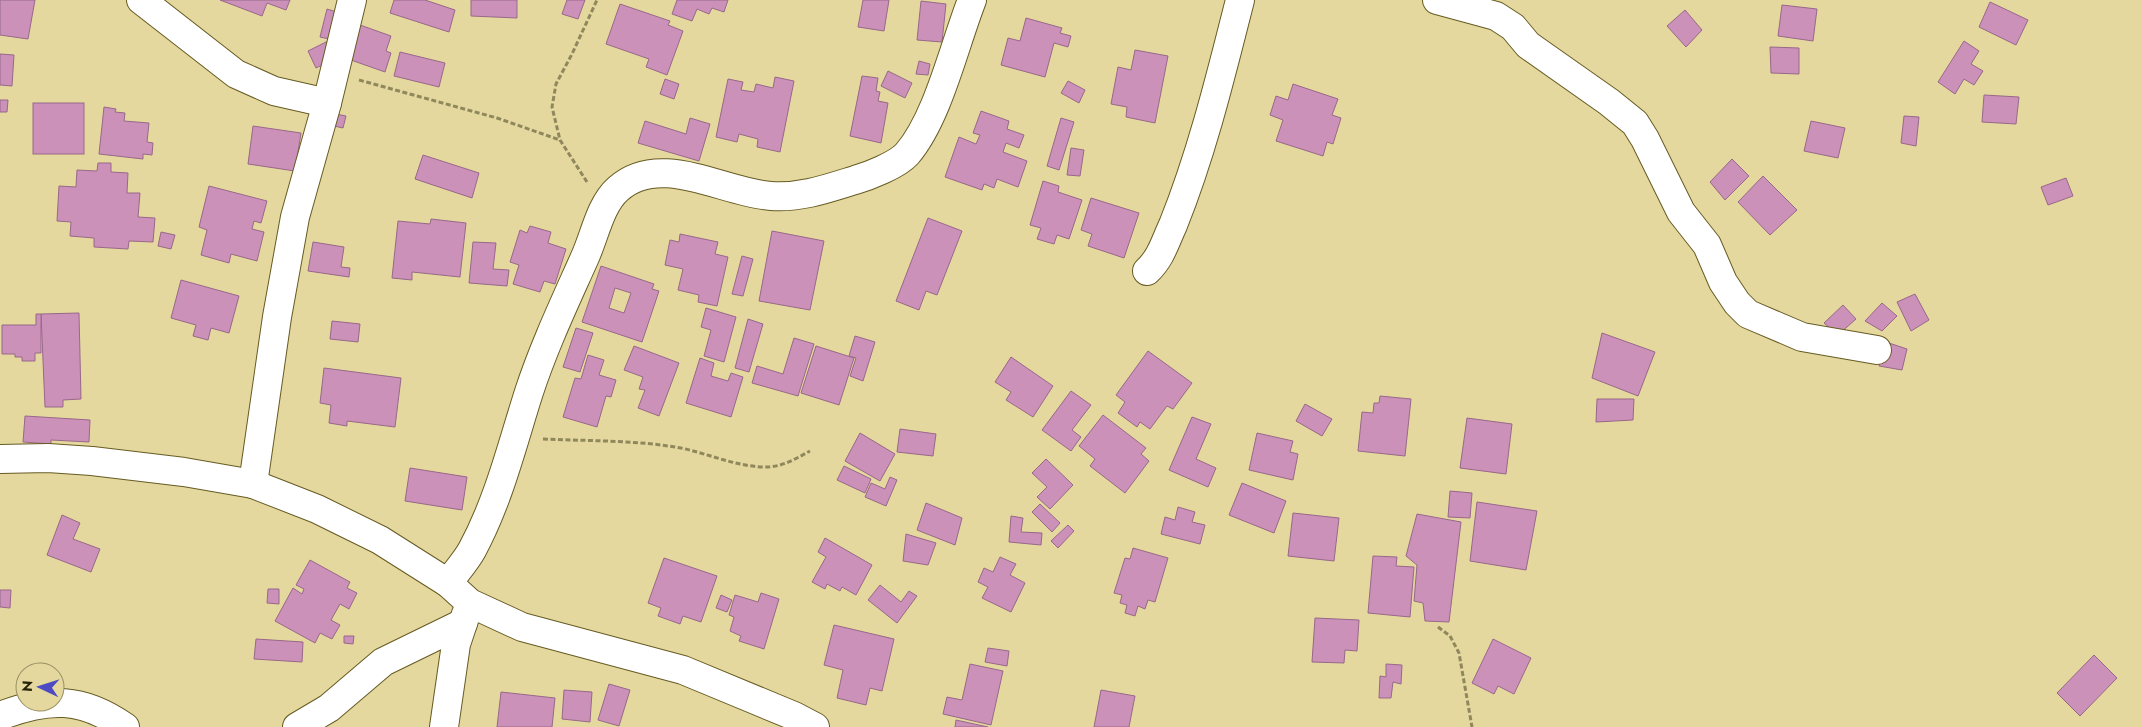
<svg xmlns="http://www.w3.org/2000/svg" width="2141" height="727" viewBox="0 0 2141 727" font-family="Jost,sans-serif">
	<rect width="100%" height="100%" fill="#e4d89e"/>
	<g fill="#cb91b9" stroke="#986889" fill-rule="evenodd">
		<path d="M0,0H35L28,39L0,35Z"/>
		<path d="M220,0H290L286,10L267,3L262,16Z"/>
		<path d="M394,0H425L455,10L449,32L390,13Z"/>
		<path d="M471,0H517V18L471,16Z"/>
		<path d="M567,0H585L578,19L562,14Z"/>
		<path d="M677,0H728L724,12L712,8L709,14L697,9L692,21L672,14Z"/>
		<path d="M863,0H889L884,31L858,27Z"/>
		<path d="M921,1L946,4L942,42L917,40Z"/>
		<path d="M1990,2L2028,20L2016,45L1979,27Z"/>
		<path d="M620,4L670,21L668,25L683,31L667,75L646,67L649,59L606,44Z"/>
		<path d="M1782,5L1817,9L1813,41L1778,36Z"/>
		<path d="M327,9L340,13L334,40L320,37Z"/>
		<path d="M1685,10L1702,30L1686,47L1667,26Z"/>
		<path d="M1026,18L1062,28L1060,33L1071,36L1068,47L1054,43L1045,77L1001,65L1008,38L1020,41Z"/>
		<path d="M360,25L391,36L386,51L391,53L385,72L348,59Z"/>
		<path d="M328,41L337,58L316,68L308,51Z"/>
		<path d="M1964,41L1979,51L1971,64L1983,71L1974,85L1964,79L1955,94L1938,82Z"/>
		<path d="M1770,47L1799,48V74L1771,73Z"/>
		<path d="M1135,50L1168,56L1155,123L1126,117L1127,107L1111,104L1118,67L1131,70Z"/>
		<path d="M400,52L445,63L439,87L394,76Z"/>
		<path d="M0,54L14,55L12,86L0,85Z"/>
		<path d="M919,61L930,64L928,75L916,74Z"/>
		<path d="M888,71L912,83L905,98L881,86Z"/>
		<path d="M862,76L878,78L876,91L880,92L878,101L888,103L881,143L850,136Z"/>
		<path d="M775,77L794,81L780,152L757,147L758,139L739,134L737,142L716,137L728,79L743,82L741,90L754,92L756,84L773,88Z"/>
		<path d="M665,79L679,84L674,99L660,94Z"/>
		<path d="M1068,81L1085,90L1079,103L1061,93Z"/>
		<path d="M1293,84L1338,99L1332,115L1341,118L1333,144L1327,142L1323,156L1276,141L1283,120L1270,115L1276,96L1288,100Z"/>
		<path d="M1984,95L2019,97L2016,124L1982,122Z"/>
		<path d="M0,100H8L7,112H0Z"/>
		<rect x="33" y="103" width="51" height="51"/>
		<path d="M104,107L116,109L115,112L125,113L124,121L149,123L147,142L153,143L152,155L143,154V159L99,154Z"/>
		<path d="M981,111L1009,121L1007,129L1024,135L1019,148L1006,143L1003,152L1027,161L1018,187L997,179L994,188L984,184L982,190L945,177L959,137L976,144L980,135L973,133Z"/>
		<path d="M336,114L346,116L343,128L334,126Z"/>
		<path d="M1904,116L1919,117L1916,146L1901,143Z"/>
		<path d="M690,118L710,124L699,161L638,143L645,121L686,134Z"/>
		<path d="M1061,118L1074,122L1059,170L1047,166Z"/>
		<path d="M1811,121L1845,128L1838,158L1804,151Z"/>
		<path d="M253,126L301,133L295,171L248,164Z"/>
		<path d="M1071,148L1084,150L1080,176L1067,175Z"/>
		<path d="M423,155L479,173L472,198L415,179Z"/>
		<path d="M1732,159L1749,176L1725,200L1710,182Z"/>
		<path d="M98,163H111V172L128,173L127,193H140L138,217L155,218L153,242L129,241L128,249L94,247V238L70,236L71,222L57,221L59,186L76,187L77,170L97,171Z"/>
		<path d="M1763,176L1797,210L1770,235L1738,202Z"/>
		<path d="M2066,178L2073,196L2048,205L2041,187Z"/>
		<path d="M1043,181L1059,186L1058,192L1082,200L1069,239L1057,235L1054,244L1037,239L1041,228L1030,225Z"/>
		<path d="M209,186L267,201L261,223L254,221L252,229L264,232L257,261L231,254L229,263L201,255L207,230L199,227Z"/>
		<path d="M1091,198L1139,213L1124,258L1088,246L1092,234L1081,230Z"/>
		<path d="M928,218L962,231L937,295L926,291L919,310L896,301Z"/>
		<path d="M431,219L466,223L460,277L412,272V280L392,278L398,221L430,224Z"/>
		<path d="M530,226L551,232L548,243L566,249L555,284L544,281L540,292L513,284L519,265L510,262L520,230L527,233Z"/>
		<path d="M772,231L824,241L810,310L759,301Z"/>
		<path d="M161,232L175,235L171,249L158,246Z"/>
		<path d="M680,234L718,242L715,254L728,257L717,306L698,302L699,295L678,290L683,269L665,265L670,240L679,242Z"/>
		<path d="M313,242L344,247L341,267L350,268L349,277L308,271Z"/>
		<path d="M473,242L496,243L493,269L509,270L507,286L469,283Z"/>
		<path d="M742,256L753,259L743,296L732,294Z"/>
		<path d="M601,266L654,284L652,289L659,291L642,342L582,322ZM615,288L631,293L624,313L609,308Z"/>
		<path d="M181,280L239,296L229,333L211,328L208,340L193,336L196,325L171,318Z"/>
		<path d="M1915,294L1929,320L1911,331L1897,302Z"/>
		<path d="M1882,303L1897,316L1882,331L1865,321Z"/>
		<path d="M1843,305L1856,319L1838,335L1824,323Z"/>
		<path d="M706,308L736,317L724,362L704,356L711,330L701,327Z"/>
		<path d="M79,313L81,399L63,400V407H45L41,314Z"/>
		<path d="M36,314H41V353H35V361H22V357H15V354H2V325H36Z"/>
		<path d="M748,319L763,324L749,372L735,368Z"/>
		<path d="M332,321L360,324L358,342L330,339Z"/>
		<path d="M576,328L593,333L580,372L563,367Z"/>
		<path d="M1602,333L1655,352L1638,396L1592,378Z"/>
		<path d="M855,336L875,342L863,381L850,376L856,358L849,356Z"/>
		<path d="M794,338L814,344L798,396L752,383L757,366L783,374Z"/>
		<path d="M1886,342L1907,349L1902,370L1879,366Z"/>
		<path d="M634,346L679,363L659,416L638,408L645,390L639,389L643,377L624,370Z"/>
		<path d="M816,346L854,358L839,405L801,393Z"/>
		<path d="M1148,351L1192,383L1173,409L1167,406L1150,429L1140,422L1137,427L1118,413L1125,402L1116,395Z"/>
		<path d="M588,355L604,360L599,375L616,380L611,397L606,396L597,427L563,417L575,378L581,379Z"/>
		<path d="M1011,357L1053,386L1033,417L1006,400L1011,392L995,382Z"/>
		<path d="M700,358L714,363L711,376L728,381L731,373L743,377L731,417L686,403Z"/>
		<path d="M324,368L401,378L395,427L347,421V426L329,423L331,405L320,403Z"/>
		<path d="M1071,391L1091,405L1072,430L1081,437L1071,451L1042,430Z"/>
		<path d="M1380,396L1411,399L1405,456L1358,451L1362,412L1373,413L1374,403H1379Z"/>
		<path d="M1597,399H1634L1633,420L1596,422Z"/>
		<path d="M1305,404L1332,419L1322,436L1296,421Z"/>
		<path d="M1103,415L1146,448L1141,454L1149,461L1125,493L1090,466L1095,459L1079,446Z"/>
		<path d="M25,416L90,420L89,442L51,440V444L23,442Z"/>
		<path d="M1192,417L1211,424L1196,459L1216,468L1208,487L1169,470Z"/>
		<path d="M1467,418L1512,424L1506,474L1460,468Z"/>
		<path d="M900,429L936,434L933,456L897,452Z"/>
		<path d="M860,433L895,454L880,481L845,461Z"/>
		<path d="M1257,433L1293,441L1290,452L1298,454L1293,480L1249,470Z"/>
		<path d="M1046,459L1073,485L1050,509L1037,497L1047,487L1032,473Z"/>
		<path d="M844,466L871,479L865,493L837,480Z"/>
		<path d="M410,468L467,477L462,510L405,501Z"/>
		<path d="M890,477L897,480L886,506L865,497L871,483L885,489Z"/>
		<path d="M1242,483L1286,501L1274,533L1229,515Z"/>
		<path d="M1450,491L1472,493L1470,518L1448,517Z"/>
		<path d="M1477,502L1537,511L1526,570L1470,561Z"/>
		<path d="M926,503L962,518L955,545L917,530Z"/>
		<path d="M1040,504L1060,523L1052,532L1032,512Z"/>
		<path d="M1178,507L1195,512L1192,522L1205,525L1200,544L1161,534L1165,517L1175,520Z"/>
		<path d="M1293,513L1339,518L1334,561L1288,556Z"/>
		<path d="M1417,514L1461,522L1449,622L1425,621L1423,603L1414,601L1417,565L1406,556Z"/>
		<path d="M62,515L80,523L73,539L100,549L91,572L47,555Z"/>
		<path d="M1011,516L1023,518L1021,532L1042,533L1041,545L1009,542Z"/>
		<path d="M1068,525L1074,531L1058,548L1051,541Z"/>
		<path d="M906,534L936,543L928,565L903,561Z"/>
		<path d="M825,538L872,565L856,595L842,587L840,591L827,584L825,589L812,582L826,557L818,552Z"/>
		<path d="M1133,548L1168,558L1155,602L1148,600L1145,609L1138,606L1135,616L1125,613L1127,605L1120,603L1122,595L1114,593L1125,558L1130,559Z"/>
		<path d="M1373,556L1397,557L1396,566L1414,567L1410,617L1368,613Z"/>
		<path d="M1000,557L1016,564L1010,575L1025,583L1011,612L982,598L988,587L978,582L984,568L993,572Z"/>
		<path d="M664,558L717,576L701,622L683,616L680,624L658,616L661,608L648,603Z"/>
		<path d="M310,560L350,582L347,588L357,593L349,609L340,604L331,620L340,625L332,639L320,633L315,643L275,621L293,588L302,594L304,589L296,585Z"/>
		<path d="M880,585L901,602L909,591L917,596L897,623L868,600Z"/>
		<path d="M268,589H279V604L267,603Z"/>
		<path d="M0,590H11L10,608L0,607Z"/>
		<path d="M761,593L779,599L764,649L739,641L741,636L730,631L734,617L729,615L735,595L758,602Z"/>
		<path d="M721,595L732,600L727,612L716,608Z"/>
		<path d="M1315,618L1359,620L1357,651L1345,650L1344,663L1312,662Z"/>
		<path d="M834,625L894,639L882,691L870,688L866,705L837,698L843,670L824,665Z"/>
		<path d="M344,636H354L353,644L344,643Z"/>
		<path d="M256,639L303,642L302,662L254,659Z"/>
		<path d="M1493,639L1531,658L1514,694L1498,686L1494,694L1472,683Z"/>
		<path d="M988,648L1009,651L1007,666L985,662Z"/>
		<path d="M2094,655L2117,678L2080,716L2057,693Z"/>
		<path d="M970,664L1003,671L991,725L943,714L947,697L962,700Z"/>
		<path d="M1386,664L1402,665L1401,684L1393,682L1391,698H1379L1380,676L1386,677Z"/>
		<path d="M609,684L630,690L619,726L598,720Z"/>
		<path d="M564,690L592,692L590,722L562,719Z"/>
		<path d="M1101,690L1135,696L1129,727H1094Z"/>
		<path d="M501,692L555,698L552,727H497Z"/>
		<path d="M956,720L988,727H955Z"/>
	</g>
	<g fill="none" stroke-linecap="round" stroke-linejoin="round">
		<g stroke="#665b23" stroke-width="30">
			<g id="street">
				<path d="M141,0L236,74L274,91L327,103"/>
				<path d="M1437,0L1496,16L1513,27L1528,45L1609,102L1635,123L1645,139L1681,212L1707,245L1723,282L1737,303L1748,314L1802,337L1877,350"/>
				<path d="M1147,271C1161,258 1165,242 1173,225C1202,153 1221,75 1240,0"/>
				<path d="M0,459L48,458L92,461L184,472L253,484L317,509L380,540L448,583L470,603L522,627L683,670L794,716L815,727"/>
				<path d="M253,484L277,317L295,217L327,103L352,0"/>
				<path d="M448,583C456,572 466,561 472,550C499,500 512,445 529,392C544,346 565,302 585,257C595,235 600,205 618,189C660,151 724,193 771,196C801,198 826,189 855,180C869,176 897,165 907,154C938,118 954,46 972,0"/>
				<path d="M0,716C49,697 82,697 125,727"/>
				<path d="M297,727L329,708L383,662L463,623"/>
				<path d="M444,727L456,644L466,614"/>
			</g>
		</g>
		<g stroke="#90885d" stroke-width="3" stroke-dasharray="5 2.5" stroke-linecap="butt">
			<path d="M359,80L497,118L560,140"/>
			<path d="M587,182L560,140L552,107L556,84L572,54L597,0"/>
			<path d="M543,439C589,441 636,440 681,448C709,454 735,466 763,467C781,468 795,459 810,451"/>
			<path d="M1438,627L1450,636L1459,653L1472,727"/>
		</g>
		<use href="#street" stroke="#fff" stroke-width="28"/>
	</g>
	<g transform="translate(40 687) rotate(274)"><circle r="24" fill="#e4d89e" stroke="#988f63"/>
	<path d="M0-4L9 19L0 12L-9 19Z" fill="#4d4bc2"/>
	<text y="-8" font-size="14" font-weight="bold" text-anchor="middle" fill="#26220a">N</text>
	</g>
</svg>
